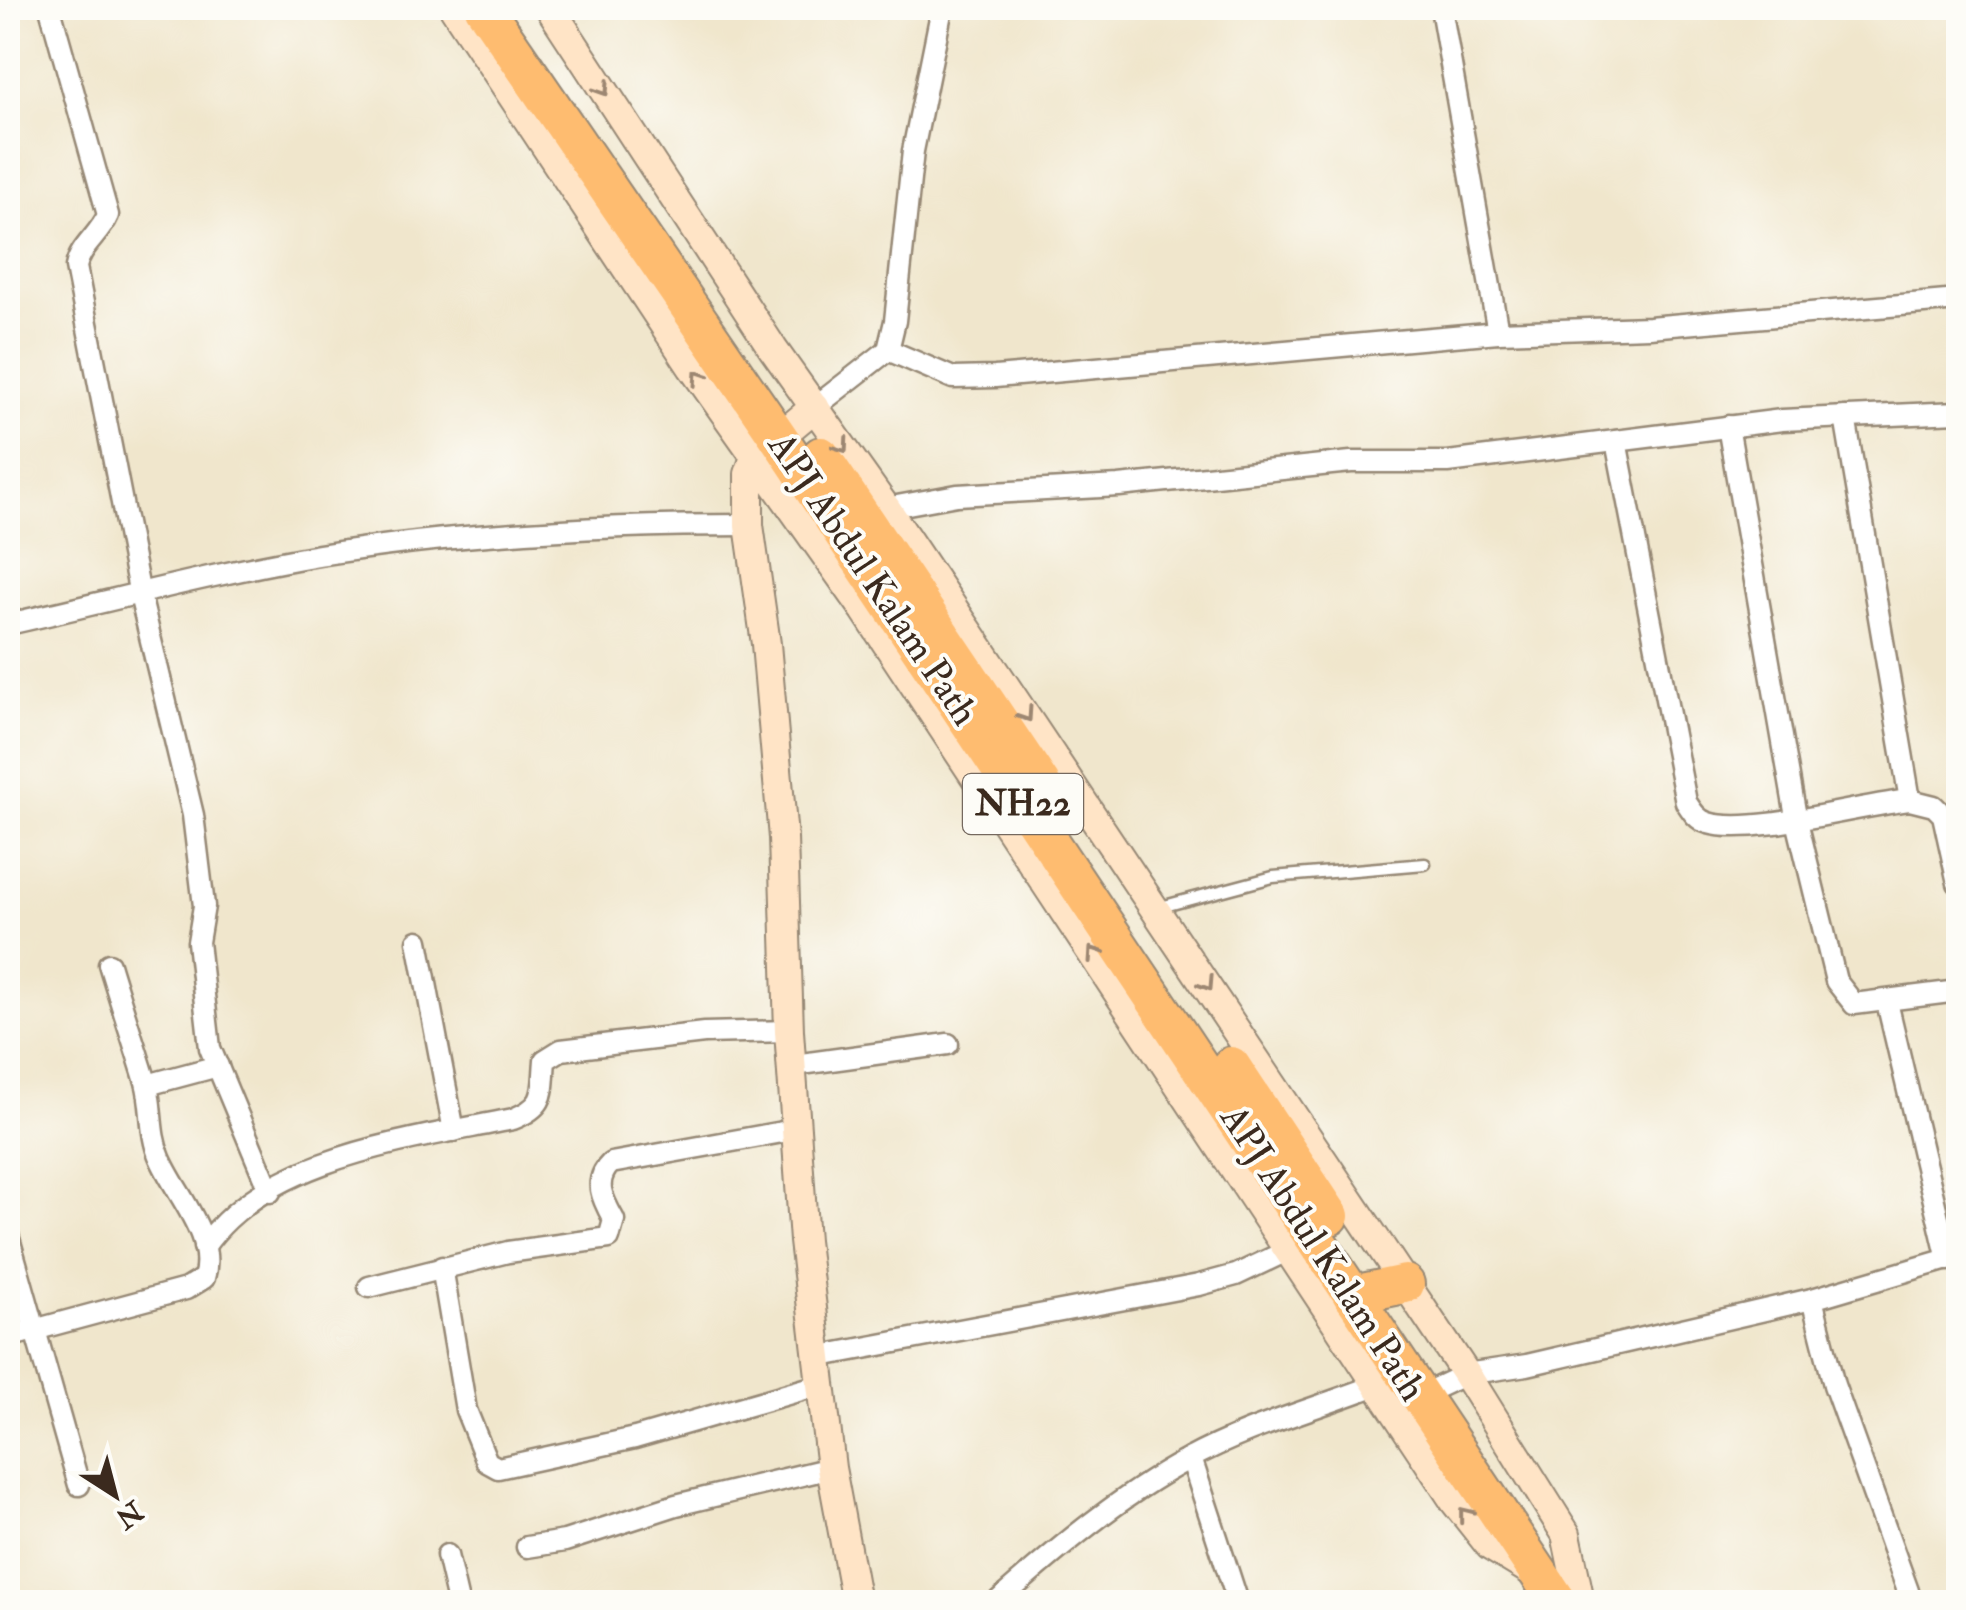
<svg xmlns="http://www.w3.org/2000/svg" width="1966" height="1610" viewBox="0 0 1966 1610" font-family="'IM FELL Double Pica',serif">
	<rect width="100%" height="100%" fill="#fdfcf7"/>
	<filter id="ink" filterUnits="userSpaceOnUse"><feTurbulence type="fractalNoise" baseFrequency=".01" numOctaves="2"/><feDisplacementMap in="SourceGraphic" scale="20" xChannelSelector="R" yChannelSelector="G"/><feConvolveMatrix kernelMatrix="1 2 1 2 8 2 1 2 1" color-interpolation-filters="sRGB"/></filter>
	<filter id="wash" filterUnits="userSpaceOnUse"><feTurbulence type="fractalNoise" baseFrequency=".0048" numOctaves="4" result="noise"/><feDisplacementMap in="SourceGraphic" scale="40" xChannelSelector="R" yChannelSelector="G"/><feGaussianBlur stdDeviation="2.25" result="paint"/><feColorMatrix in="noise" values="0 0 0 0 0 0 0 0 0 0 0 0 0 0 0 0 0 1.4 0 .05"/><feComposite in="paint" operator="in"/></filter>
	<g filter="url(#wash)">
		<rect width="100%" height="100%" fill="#f0e6cc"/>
	</g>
	<g filter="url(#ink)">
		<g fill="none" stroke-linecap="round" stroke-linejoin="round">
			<g stroke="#968875" stroke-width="15">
				<path id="lane" d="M1157,908L1273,877L1425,864"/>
			</g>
			<g stroke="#968875" stroke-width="25">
				<g id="street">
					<path d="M50,8L108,215C99,236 80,246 76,267L140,595L193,815L204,906L198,942L210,1048L270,1192"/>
					<path d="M1441,8L1498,332"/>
					<path d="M888,350L953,378L995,377L1498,332L1649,327L1958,300"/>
					<path d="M815,407L888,350L895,321L913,151L942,8"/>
					<path d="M1845,417L1910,800"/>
					<path d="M1728,426L1796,817L1836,981L1854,1004L1958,991"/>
					<path d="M1616,441L1686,802C1692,811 1697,820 1708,823C1751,836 1861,805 1910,800L1934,806L1943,815L1958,883"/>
					<path d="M886,508L957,495L1119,486L1351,462H1448L1782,420L1958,412"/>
					<path d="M8,624C111,601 214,573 319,555C462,532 605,525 749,525"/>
					<path d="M418,941L454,1131"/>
					<path d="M1887,1002L1948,1260"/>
					<path d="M794,1065L948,1044"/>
					<path d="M147,1085L218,1066"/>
					<path d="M8,1235L79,1485"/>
					<path d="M204,1247C267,1156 411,1140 513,1119C547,1105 542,1094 545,1060L561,1050L704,1033L789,1031"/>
					<path d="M442,1267L466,1410L487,1462L498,1468L635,1438L819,1385"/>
					<path d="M369,1287L508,1252L609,1238L614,1220C603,1200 592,1181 611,1163L799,1129"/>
					<path d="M1812,1299L1834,1385L1908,1591"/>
					<path d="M8,1337L186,1289L204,1278C217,1237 175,1194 160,1158C149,1134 153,1107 146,1082C134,1043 121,1004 109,964"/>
					<path d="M816,1357L1199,1285L1236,1275L1291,1249"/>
					<path d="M1417,1397L1466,1374L1527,1365L1812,1299L1958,1256"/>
					<path d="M1191,1458L1238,1602"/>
					<path d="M527,1547L565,1541L676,1505L831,1468"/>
					<path d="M447,1555L458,1602"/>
					<path d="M997,1602C1055,1551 1118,1497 1187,1460C1247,1427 1315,1409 1379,1384"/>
				</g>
			</g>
			<g stroke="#968875" stroke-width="32">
				<g id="secondary">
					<path d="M454,8L692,367L864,609L1455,1502L1490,1546L1536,1574"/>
					<path d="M550,8L773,349L886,508L1466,1374L1566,1534L1580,1601"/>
					<path d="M815,407L755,457L749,474V525L766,644L783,838L789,1031L804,1241L831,1468L856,1602"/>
				</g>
			</g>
			<g stroke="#968875" stroke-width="42">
				<g id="highway">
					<path d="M484,8L777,435L1558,1602"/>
					<path d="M821,456L1041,784"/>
					<path d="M1231,1066L1330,1216"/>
					<path d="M1352,1295L1405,1284"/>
				</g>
			</g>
			<use href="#lane" stroke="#fff" stroke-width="10"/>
			<use href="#street" stroke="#fff" stroke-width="20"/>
			<use href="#secondary" stroke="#ffe4c6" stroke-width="28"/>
			<use href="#highway" stroke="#febc70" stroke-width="38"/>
		</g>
		<defs><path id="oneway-chevron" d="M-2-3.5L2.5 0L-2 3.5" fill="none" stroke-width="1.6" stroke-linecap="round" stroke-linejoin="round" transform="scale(2.5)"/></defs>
		<g stroke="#9d8772">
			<use href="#oneway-chevron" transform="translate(603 89) rotate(57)"/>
			<use href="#oneway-chevron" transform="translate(699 377) rotate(-124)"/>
			<use href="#oneway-chevron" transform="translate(842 446) rotate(55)"/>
			<use href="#oneway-chevron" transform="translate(1026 715) rotate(56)"/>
			<use href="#oneway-chevron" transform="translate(1094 953) rotate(-124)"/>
			<use href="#oneway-chevron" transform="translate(1207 984) rotate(57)"/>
			<use href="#oneway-chevron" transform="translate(1465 1514) rotate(-128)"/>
		</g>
	</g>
	<g text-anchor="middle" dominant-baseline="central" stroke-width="8" stroke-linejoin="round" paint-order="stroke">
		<rect fill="#fdfcf7" stroke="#75695f" stroke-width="2.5" x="963" y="774" width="120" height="60" rx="8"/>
		<g font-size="35" font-weight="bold" fill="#3b2a1e">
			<text x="1023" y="804">NH22</text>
		</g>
		<g font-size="38" fill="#3b2a1e" stroke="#fdfcf7">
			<text transform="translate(873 579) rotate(56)">APJ Abdul Kalam Path</text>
			<text transform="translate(1323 1253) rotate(57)">APJ Abdul Kalam Path</text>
		</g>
	</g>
	<rect width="1966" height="1610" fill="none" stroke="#fdfcf7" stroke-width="40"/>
	<g transform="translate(115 1495) rotate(144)" stroke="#fdfcf7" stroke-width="8" paint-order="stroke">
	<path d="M0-8L18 38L0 25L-18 38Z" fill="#3b2a1e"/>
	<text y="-15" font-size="28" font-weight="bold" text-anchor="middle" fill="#3b2a1e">N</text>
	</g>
</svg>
